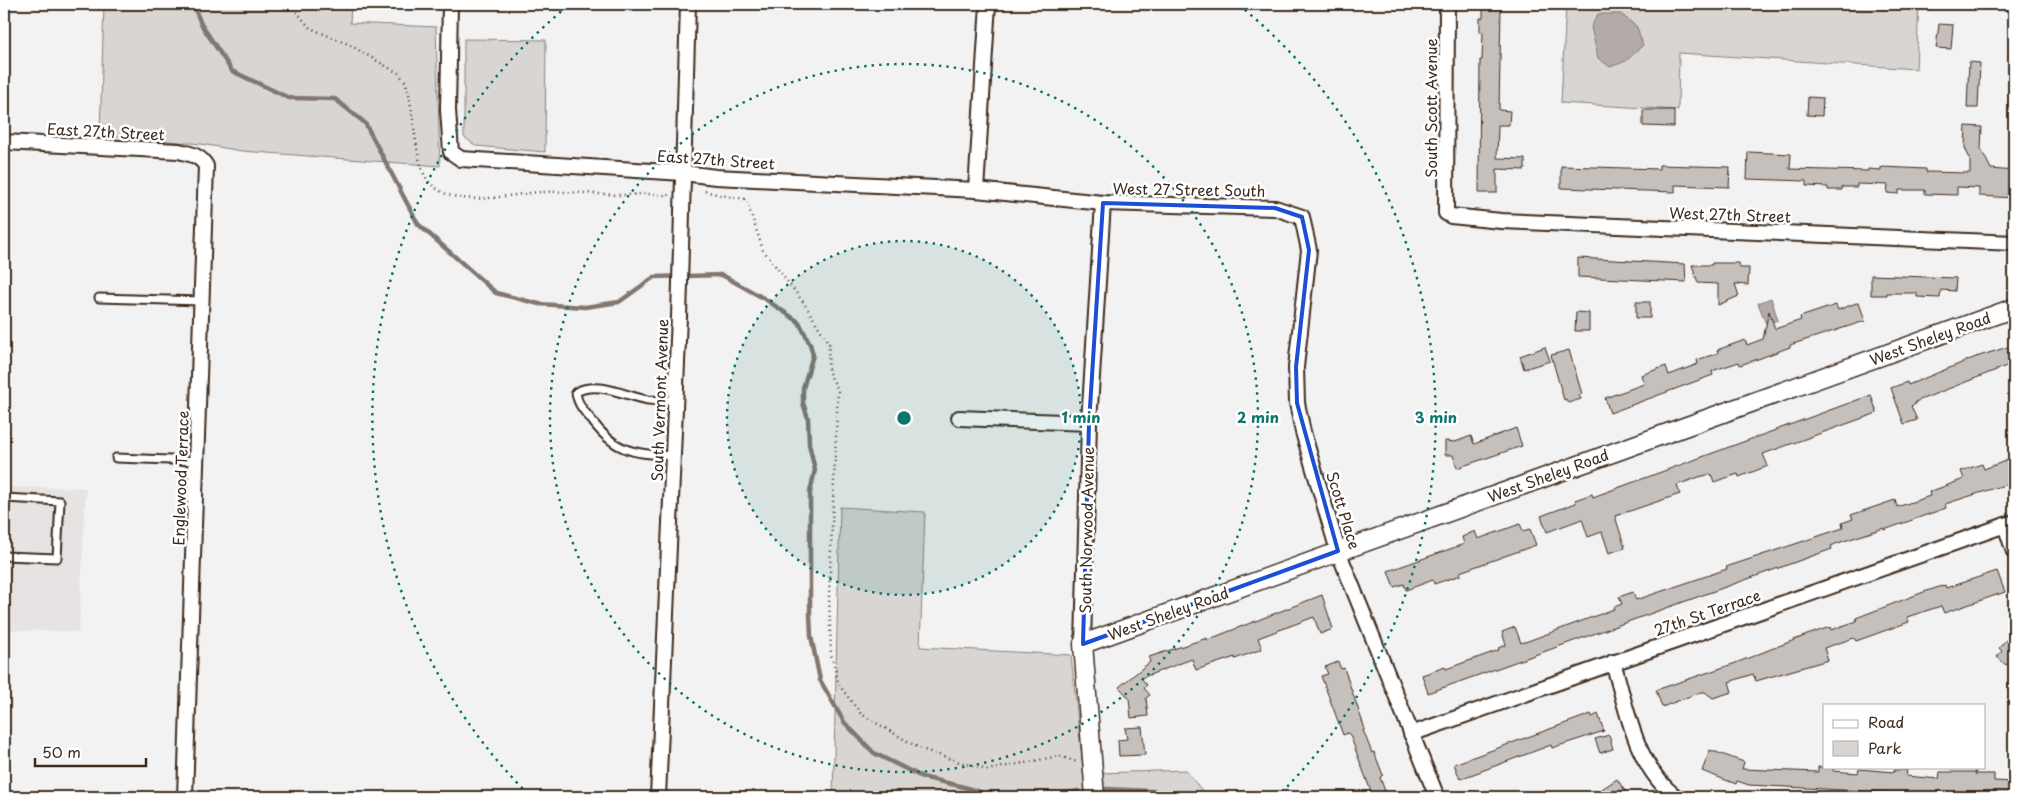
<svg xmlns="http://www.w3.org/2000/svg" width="2018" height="801" viewBox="0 0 2018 801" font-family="'Playpen Sans',sans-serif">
	<rect width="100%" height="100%" fill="#f3f2f2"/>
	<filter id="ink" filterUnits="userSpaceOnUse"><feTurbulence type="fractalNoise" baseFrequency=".02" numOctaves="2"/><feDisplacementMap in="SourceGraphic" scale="10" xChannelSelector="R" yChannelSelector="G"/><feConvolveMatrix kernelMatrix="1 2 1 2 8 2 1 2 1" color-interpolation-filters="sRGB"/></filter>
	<g filter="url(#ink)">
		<path fill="#e6e3e2" d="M4,487L86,488L79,632L4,630Z"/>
		<g fill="#d8d5d2" stroke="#8a8078">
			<path d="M104,4H351L350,23L436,27L440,166L242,151L201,144L100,135Z"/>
			<path d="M1566,4H1919L1916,69L1679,53L1678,110L1561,103Z"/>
			<path d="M464,39L546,40L545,152L476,146L464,137Z"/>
			<path d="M840,507L925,512L920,647L1071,655L1086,797H833Z"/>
			<path d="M1186,770L1207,797H1102L1101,773Z"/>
		</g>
		<g fill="#b2aba7" stroke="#827770">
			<path d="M1598,14H1621L1637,27L1643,45L1626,61L1610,67L1598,58L1591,27Z"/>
			<path d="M1771,298L1778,320L1766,324L1758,303Z"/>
		</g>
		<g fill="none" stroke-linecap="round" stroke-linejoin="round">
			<g stroke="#827770" stroke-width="4.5">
				<path d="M193,4L201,24L232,71L289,98L335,99L365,123L418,224L496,293L539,304L585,307L619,302L654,277L722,275L765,299L799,322L810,344L813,355L803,388V403L808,418L809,444L815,470L810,492V614L811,636L820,680L844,722L874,753L922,777L964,787L995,797"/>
				<path d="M1106,789L1151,791L1200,797"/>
				<path d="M1038,797L1055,796L1078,791"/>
				<path d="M1202,797H1225"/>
			</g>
		</g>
		<g fill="#c6c0bd" stroke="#3b2a1e">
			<path d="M1483,8H1501L1499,110L1510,111L1509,125H1498L1497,158L1525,159V170L1497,169V193H1479L1480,60H1482L1483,32H1480V18H1483Z"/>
			<path d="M1939,24L1953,25L1951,49L1936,48Z"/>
			<path d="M1969,62L1980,63L1978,108H1967Z"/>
			<path d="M1808,97L1823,98L1822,116L1807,115Z"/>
			<path d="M1643,110H1674V127L1643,126Z"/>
			<path d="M1966,126L1982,127L1981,149L1991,169L2014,171V198L1979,196V188L1957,187V195L1925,194V190H1899V194L1887,193L1888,185L1857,184V187H1842V190H1828V187L1806,186V181L1747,179L1748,152L1791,154L1790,169L1868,171V169L1881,170V167L1926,169V172L1970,173V159L1965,148Z"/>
			<path d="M1659,165L1730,167L1729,187L1675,185V192L1561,188V166L1659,169Z"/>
			<path d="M1578,258L1685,264L1686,282L1578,277Z"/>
			<path d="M1712,263H1738L1740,268H1749L1748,285L1735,284L1739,296L1718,305V284L1698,283L1692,265H1712Z"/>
			<path d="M1871,275L1956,278L1955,291L1941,290L1940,298L1917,297V293H1887V295H1871Z"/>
			<rect x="1636" y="302" width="14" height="16"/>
			<path d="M1859,302L1865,321L1790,345V347L1758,359L1740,365L1739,362L1712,371L1713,375L1610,413L1605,398L1644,384L1641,375L1666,366L1669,375L1698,364L1697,360L1718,353L1717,350L1745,340L1747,345L1763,339L1769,311L1775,329L1801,320L1800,317L1836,305L1838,310Z"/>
			<path d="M1576,312L1589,313V331H1575Z"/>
			<path d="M2014,345V363L1915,402L1916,404L1911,406L1917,420L1904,424L1891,388L1907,382L1908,385L1976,357Z"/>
			<path d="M1545,347L1550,361L1524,369L1520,356Z"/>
			<path d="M1569,350L1582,394L1579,395L1581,399L1568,403L1566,399L1564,400L1551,355Z"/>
			<path d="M1871,395L1877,413L1763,454L1768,466L1739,477L1738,474L1714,482L1711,474L1699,477L1677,485L1680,494L1615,516L1625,548L1609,553L1602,532L1588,537L1582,519L1547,532L1541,516L1576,503L1575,500L1592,494L1593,497Z"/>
			<path d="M1516,428L1522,446L1457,468L1453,455H1445V441L1455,442L1471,436L1474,444Z"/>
			<path d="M2008,460L2011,467L2014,465V482L1945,504L1946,508L1884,530V528L1838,543L1831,546L1832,549L1428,693L1422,675L1445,667L1446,669L1499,650L1498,648L1506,645L1502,632L1515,627L1521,643L1528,641L1614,609V607L1622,604L1619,597L1633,592L1636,600L1727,569L1726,567L1843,528L1842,523L1853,519L1851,515L1895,500L1897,507L1930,496L1929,492L1964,479L1961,471L1982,464L1984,469Z"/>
			<path d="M1520,524L1523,531L1530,529L1536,545L1460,572L1461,575L1434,584L1433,580L1406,590L1404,584L1394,587L1388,571L1464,544L1462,537L1475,531L1478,539Z"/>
			<path d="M1997,571L2005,592L1944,613L1941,606L1907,617L1909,622L1856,641L1854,638L1824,648L1828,660L1756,681L1753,674L1729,682L1732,692L1713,698L1705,692H1701L1662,707L1656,690L1733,664L1807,635L1830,627L1831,630L1842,626L1857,621L1856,618L1921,593L1945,585L1946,588Z"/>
			<path d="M1322,595L1333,629L1320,634L1314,617L1258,638L1262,649L1235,659V657L1196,670L1192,659L1141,678L1147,685L1144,688L1150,695L1146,698L1148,716L1131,718L1129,698L1119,687L1150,662L1149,657L1207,638V640Z"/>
			<path d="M2014,631V663L2011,660L2006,665L1997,657L2002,651L1999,648Z"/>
			<path d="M1338,662L1341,669L1344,668L1365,729L1363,730L1372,753L1374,752L1383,775L1380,777L1387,797H1373L1350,735L1348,733L1343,735L1335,713L1321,676L1328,674L1325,667Z"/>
			<path d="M1591,714L1592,717L1598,714L1604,731L1552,748L1551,745L1460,779L1454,764Z"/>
			<path d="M1142,727L1145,755L1119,756L1118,740L1127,739L1125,728Z"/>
			<path d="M1609,735L1613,749L1600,753L1595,739Z"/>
			<path d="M1710,750L1744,762L1742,769L1818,772V767H1833V771L1858,773L1859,769L1894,772V770H1907L1906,776L1939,779L1940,772H1976L1975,774H1994V781L2014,782V797L1957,796L1749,785L1737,781L1736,784L1702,771Z"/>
			<path d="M1617,779L1629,797H1607L1602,789Z"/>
		</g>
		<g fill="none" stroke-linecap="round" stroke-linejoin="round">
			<g stroke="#3b2a1e" stroke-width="11">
				<g id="service">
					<path d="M99,298L202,301"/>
					<path d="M673,456C633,453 615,453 590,418C583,410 577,403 576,392C597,380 625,396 648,400C657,401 666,400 675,400"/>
					<path d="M116,458L197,461"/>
					<path d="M4,498L60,501L57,558L4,556"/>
				</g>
			</g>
			<g stroke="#3b2a1e" stroke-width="18">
				<g id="minor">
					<path d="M450,4L448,110L451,152L461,159L683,173L716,177L976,190L1103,203L1275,208L1302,217L1309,250L1296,367L1297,403L1303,432L1338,551L1437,797"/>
					<path d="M1447,4L1446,213L1451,216L1501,221L2014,243"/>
					<path d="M4,142L179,151C190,154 200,155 206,166L185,797"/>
					<path d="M976,190L988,4"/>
					<path d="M959,418L1089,423"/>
					<path d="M2005,525L2014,552"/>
					<path d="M1083,644L1089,423L1103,203"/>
					<path d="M1613,662C1627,709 1635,766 1676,797"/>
					<path d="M1411,734L2014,522"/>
					<path d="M658,797L679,317L688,4"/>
				</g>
			</g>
			<g stroke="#3b2a1e" stroke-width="21">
				<path id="tertiary" d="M1095,797L1083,644L2014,308"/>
			</g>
			<g stroke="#3b2a1e" stroke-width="2.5" stroke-dasharray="1 4" stroke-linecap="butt">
				<path d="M290,4L310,28L348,44L398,73L405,81L408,90C413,111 416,160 425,176C448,214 508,193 543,192C568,191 593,194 618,195C635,195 651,192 668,196V194"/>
				<path d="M705,191L720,195L746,199L763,250L804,303L829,344L828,371L838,390L829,594L831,654L839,685L861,714L919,748L956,761L987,770L1059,756L1077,762"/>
			</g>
			<use href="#service" stroke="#fff" stroke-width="7"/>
			<use href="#minor" stroke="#fff" stroke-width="14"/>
			<use href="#tertiary" stroke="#fff" stroke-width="18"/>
		</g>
	</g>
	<path fill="none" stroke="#1d4ed8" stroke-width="4" stroke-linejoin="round" d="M1103,203L1275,208L1302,217L1309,250L1296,367L1297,403L1338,551L1083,644L1089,423Z"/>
	<circle cx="904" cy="418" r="177" fill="#0f766e" fill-opacity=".12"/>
	<g fill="none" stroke="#0f766e" stroke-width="2.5" stroke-dasharray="2.5 5">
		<circle cx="904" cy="418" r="177"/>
		<circle cx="904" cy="418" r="354"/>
		<path d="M528 794A532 532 0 0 1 569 5M1239 5A532 532 0 0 1 1280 794"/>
	</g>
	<g text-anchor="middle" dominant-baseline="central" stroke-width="5" stroke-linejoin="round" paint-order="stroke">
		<g font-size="15" fill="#3b2a1e" stroke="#fff">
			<text transform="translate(1430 108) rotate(-90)">South Scott Avenue</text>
			<text transform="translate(106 131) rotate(3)">East 27th Street</text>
			<text transform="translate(716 159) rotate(4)">East 27th Street</text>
			<text transform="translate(1189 189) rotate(1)">West 27 Street South</text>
			<text transform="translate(1730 214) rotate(2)">West 27th Street</text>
			<text transform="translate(1930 338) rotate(-20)">West Sheley Road</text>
			<text transform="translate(659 400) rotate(-88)">South Vermont Avenue</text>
			<text transform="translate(1548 475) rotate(-20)">West Sheley Road</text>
			<text transform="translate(180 478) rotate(-88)">Englewood Terrace</text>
			<text transform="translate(1344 510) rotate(73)">Scott Place</text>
			<text transform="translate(1086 530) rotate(-89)">South Norwood Avenue</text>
			<text transform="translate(1707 612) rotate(-19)">27th St Terrace</text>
			<text transform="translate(1168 613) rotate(-20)">West Sheley Road</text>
		</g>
	</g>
	<circle cx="904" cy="418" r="8" fill="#0f766e" stroke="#fff" stroke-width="2.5"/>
	<g font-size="15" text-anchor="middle" font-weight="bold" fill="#0f766e" stroke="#fff" stroke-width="5" stroke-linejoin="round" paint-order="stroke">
		<text x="1081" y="423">1 min</text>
		<text x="1258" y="423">2 min</text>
		<text x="1436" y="423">3 min</text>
	</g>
	<rect width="2018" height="801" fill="none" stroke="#fff" stroke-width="20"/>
	<rect x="10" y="10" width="1998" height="781" fill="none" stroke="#3b2a1e" stroke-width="2" filter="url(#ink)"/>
	<rect x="1823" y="704" width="162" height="65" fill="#ffffff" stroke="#b1aaa5"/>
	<rect x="1833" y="720" width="25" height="8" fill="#ffffff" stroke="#b1aaa5"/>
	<text x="1868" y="728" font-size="15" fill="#3b2a1e">Road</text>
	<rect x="1833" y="741" width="25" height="15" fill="#d8d5d2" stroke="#b1aaa5"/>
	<text x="1868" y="754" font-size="15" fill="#3b2a1e">Park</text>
	<path d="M35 758v8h111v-8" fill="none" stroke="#3b2a1e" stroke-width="2.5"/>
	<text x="42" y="758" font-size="15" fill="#3b2a1e" stroke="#ffffff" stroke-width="4" paint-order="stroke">50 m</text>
</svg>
